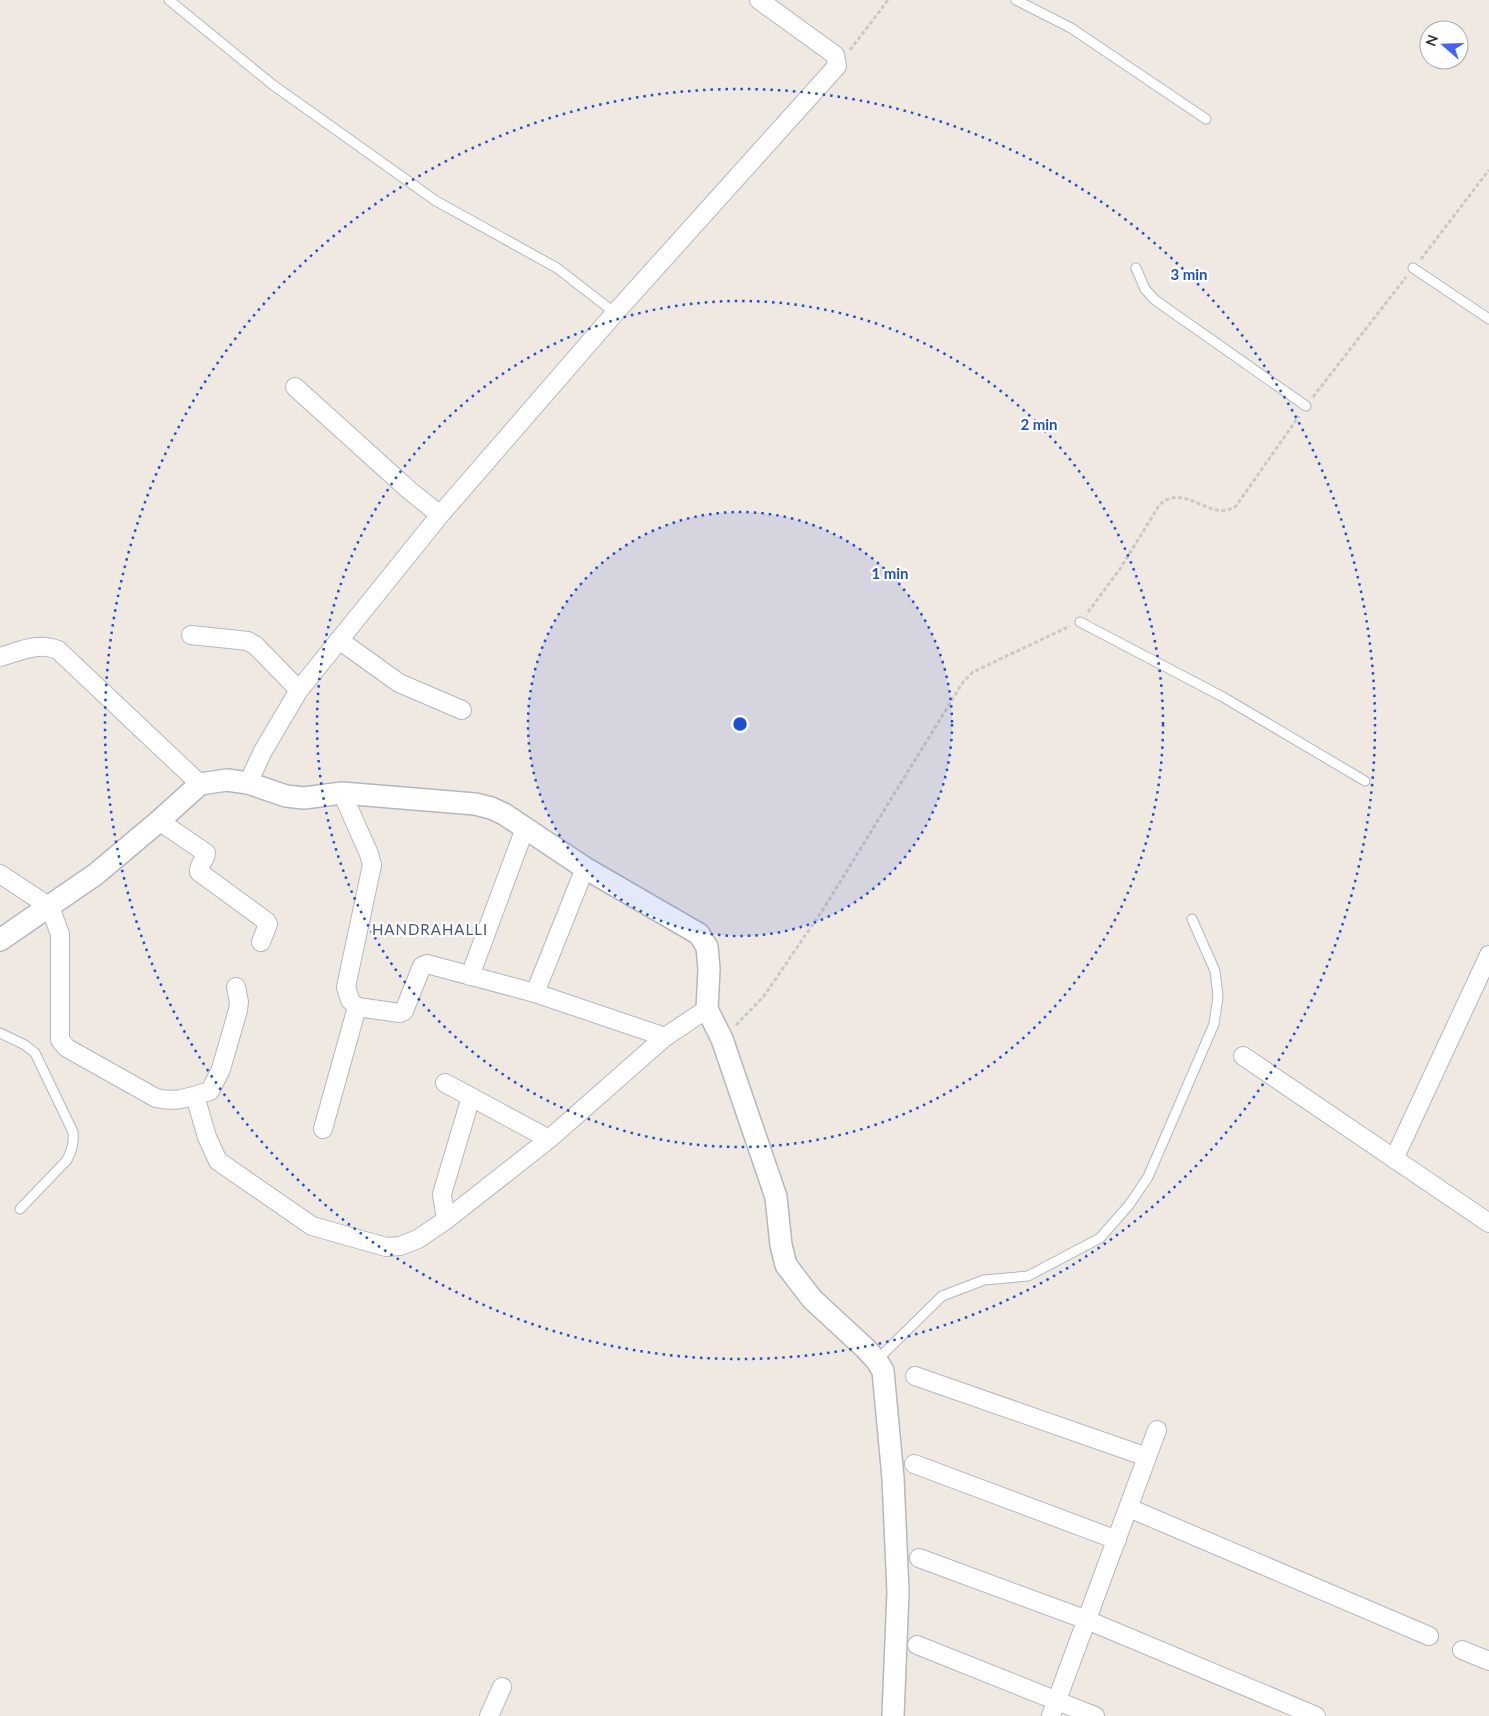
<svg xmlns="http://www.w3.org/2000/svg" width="1489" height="1716" viewBox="0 0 1489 1716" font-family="Lato,sans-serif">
	<rect width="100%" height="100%" fill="#efe9e1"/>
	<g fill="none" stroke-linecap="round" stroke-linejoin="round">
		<g stroke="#b4b7c1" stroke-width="11">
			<g id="service">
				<path d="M169,0L273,85L436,201L557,268L615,313"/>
				<path d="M1016,0L1071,28L1206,119"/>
				<path d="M1136,268L1145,289L1155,300L1306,406"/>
				<path d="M1413,268L1489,319"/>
				<path d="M1080,622L1223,697L1365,781"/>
				<path d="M0,1033L25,1045L35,1053L73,1132C74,1143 72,1150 67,1160L20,1209"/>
				<path d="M877,1360L942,1296L984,1280L1028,1276L1100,1238L1129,1205L1148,1177L1214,1024L1218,997L1215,971L1192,919"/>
			</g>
		</g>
		<g stroke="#b4b7c1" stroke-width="20">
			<g id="minor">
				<path d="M295,387L409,490L440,515"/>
				<path d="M191,635L248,641L256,646L299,690"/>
				<path d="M339,640L399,683L462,710"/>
				<path d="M0,657C21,651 37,642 58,650L200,784"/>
				<path d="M248,783L263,751L299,690L440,515L615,313L837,66L835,55L759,0"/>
				<path d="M159,821L206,853C206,860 198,864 199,872L266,921L268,924L261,942"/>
				<path d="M0,874L50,907L60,934V1040L67,1048L156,1098C177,1103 189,1097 210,1091L221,1069L238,1010L239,1002L236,987"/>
				<path d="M470,976L525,828"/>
				<path d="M535,993L585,868"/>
				<path d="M357,1007L400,1013L404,1011L422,966L427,964L535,993L665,1037"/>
				<path d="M1243,1056L1489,1223"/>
				<path d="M445,1083L549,1139"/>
				<path d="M195,1096L207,1137L218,1161L312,1226L386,1247L400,1246L418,1239L446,1220L549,1139L665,1037L707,1009"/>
				<path d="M323,1129L357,1007L350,1000L346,987L372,865L369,854L342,793"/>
				<path d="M1394,1159L1489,955"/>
				<path d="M446,1220L442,1194L471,1097"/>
				<path d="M915,1376L1147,1457"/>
				<path d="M914,1464L1117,1540"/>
				<path d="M1129,1508L1429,1636"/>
				<path d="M919,1558L1087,1620L1316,1716"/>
				<path d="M917,1645L1095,1716"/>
				<path d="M1462,1650L1489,1661"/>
				<path d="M489,1716L502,1687"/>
				<path d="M1051,1716L1157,1430"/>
			</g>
		</g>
		<g stroke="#b4b7c1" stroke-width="24">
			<path id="tertiary" d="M0,940L96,874L159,821L200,784L227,780L248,783L286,796L304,798L342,793L475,804L491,808L504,814L585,868L699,934L707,947L709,969L707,1009L722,1039L776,1197L781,1245L786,1265L812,1299L865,1348L877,1361L883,1371L893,1478L898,1592L893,1716"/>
		</g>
		<g stroke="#c9c9c9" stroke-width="3" stroke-dasharray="4 2.5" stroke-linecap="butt">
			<path d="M850,50L888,0"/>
			<path d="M1421,259L1489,170"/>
			<path d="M1313,397L1406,277"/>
			<path d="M1088,612L1120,569L1160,504C1163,502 1167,499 1171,498C1194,493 1214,521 1236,506L1299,416"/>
			<path d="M736,1025L764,996L824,908L963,682L973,672L1070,626"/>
		</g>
		<use href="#service" stroke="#fff" stroke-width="9"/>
		<use href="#minor" stroke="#fff" stroke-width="18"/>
		<use href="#tertiary" stroke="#fff" stroke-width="21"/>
	</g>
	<circle cx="740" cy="724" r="212" fill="#1d4ed8" fill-opacity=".12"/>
	<g fill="none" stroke="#1d4ed8" stroke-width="2.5" stroke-dasharray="2.5 5">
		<circle cx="740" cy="724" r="212"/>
		<circle cx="740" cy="724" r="423"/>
		<circle cx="740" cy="724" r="635"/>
	</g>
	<g text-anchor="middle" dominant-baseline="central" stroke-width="4.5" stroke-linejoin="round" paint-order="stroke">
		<g font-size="15" letter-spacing="1" fill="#4d5680" stroke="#fff">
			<text x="430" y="929">HANDRAHALLI</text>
		</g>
	</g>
	<circle cx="740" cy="724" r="8" fill="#1d4ed8" stroke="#fff" stroke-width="2.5"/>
	<g font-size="15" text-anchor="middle" font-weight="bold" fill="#1d4ed8" stroke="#fff" stroke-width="4.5" stroke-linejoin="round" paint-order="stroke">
		<text x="1189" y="280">3 min</text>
		<text x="1039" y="430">2 min</text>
		<text x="890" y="579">1 min</text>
	</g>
	<g transform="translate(1444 45) rotate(290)"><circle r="24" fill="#ffffff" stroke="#ababab"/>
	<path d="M0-4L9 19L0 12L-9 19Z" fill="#4264fb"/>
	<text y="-8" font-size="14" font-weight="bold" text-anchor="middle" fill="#2e2e2e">N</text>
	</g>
</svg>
